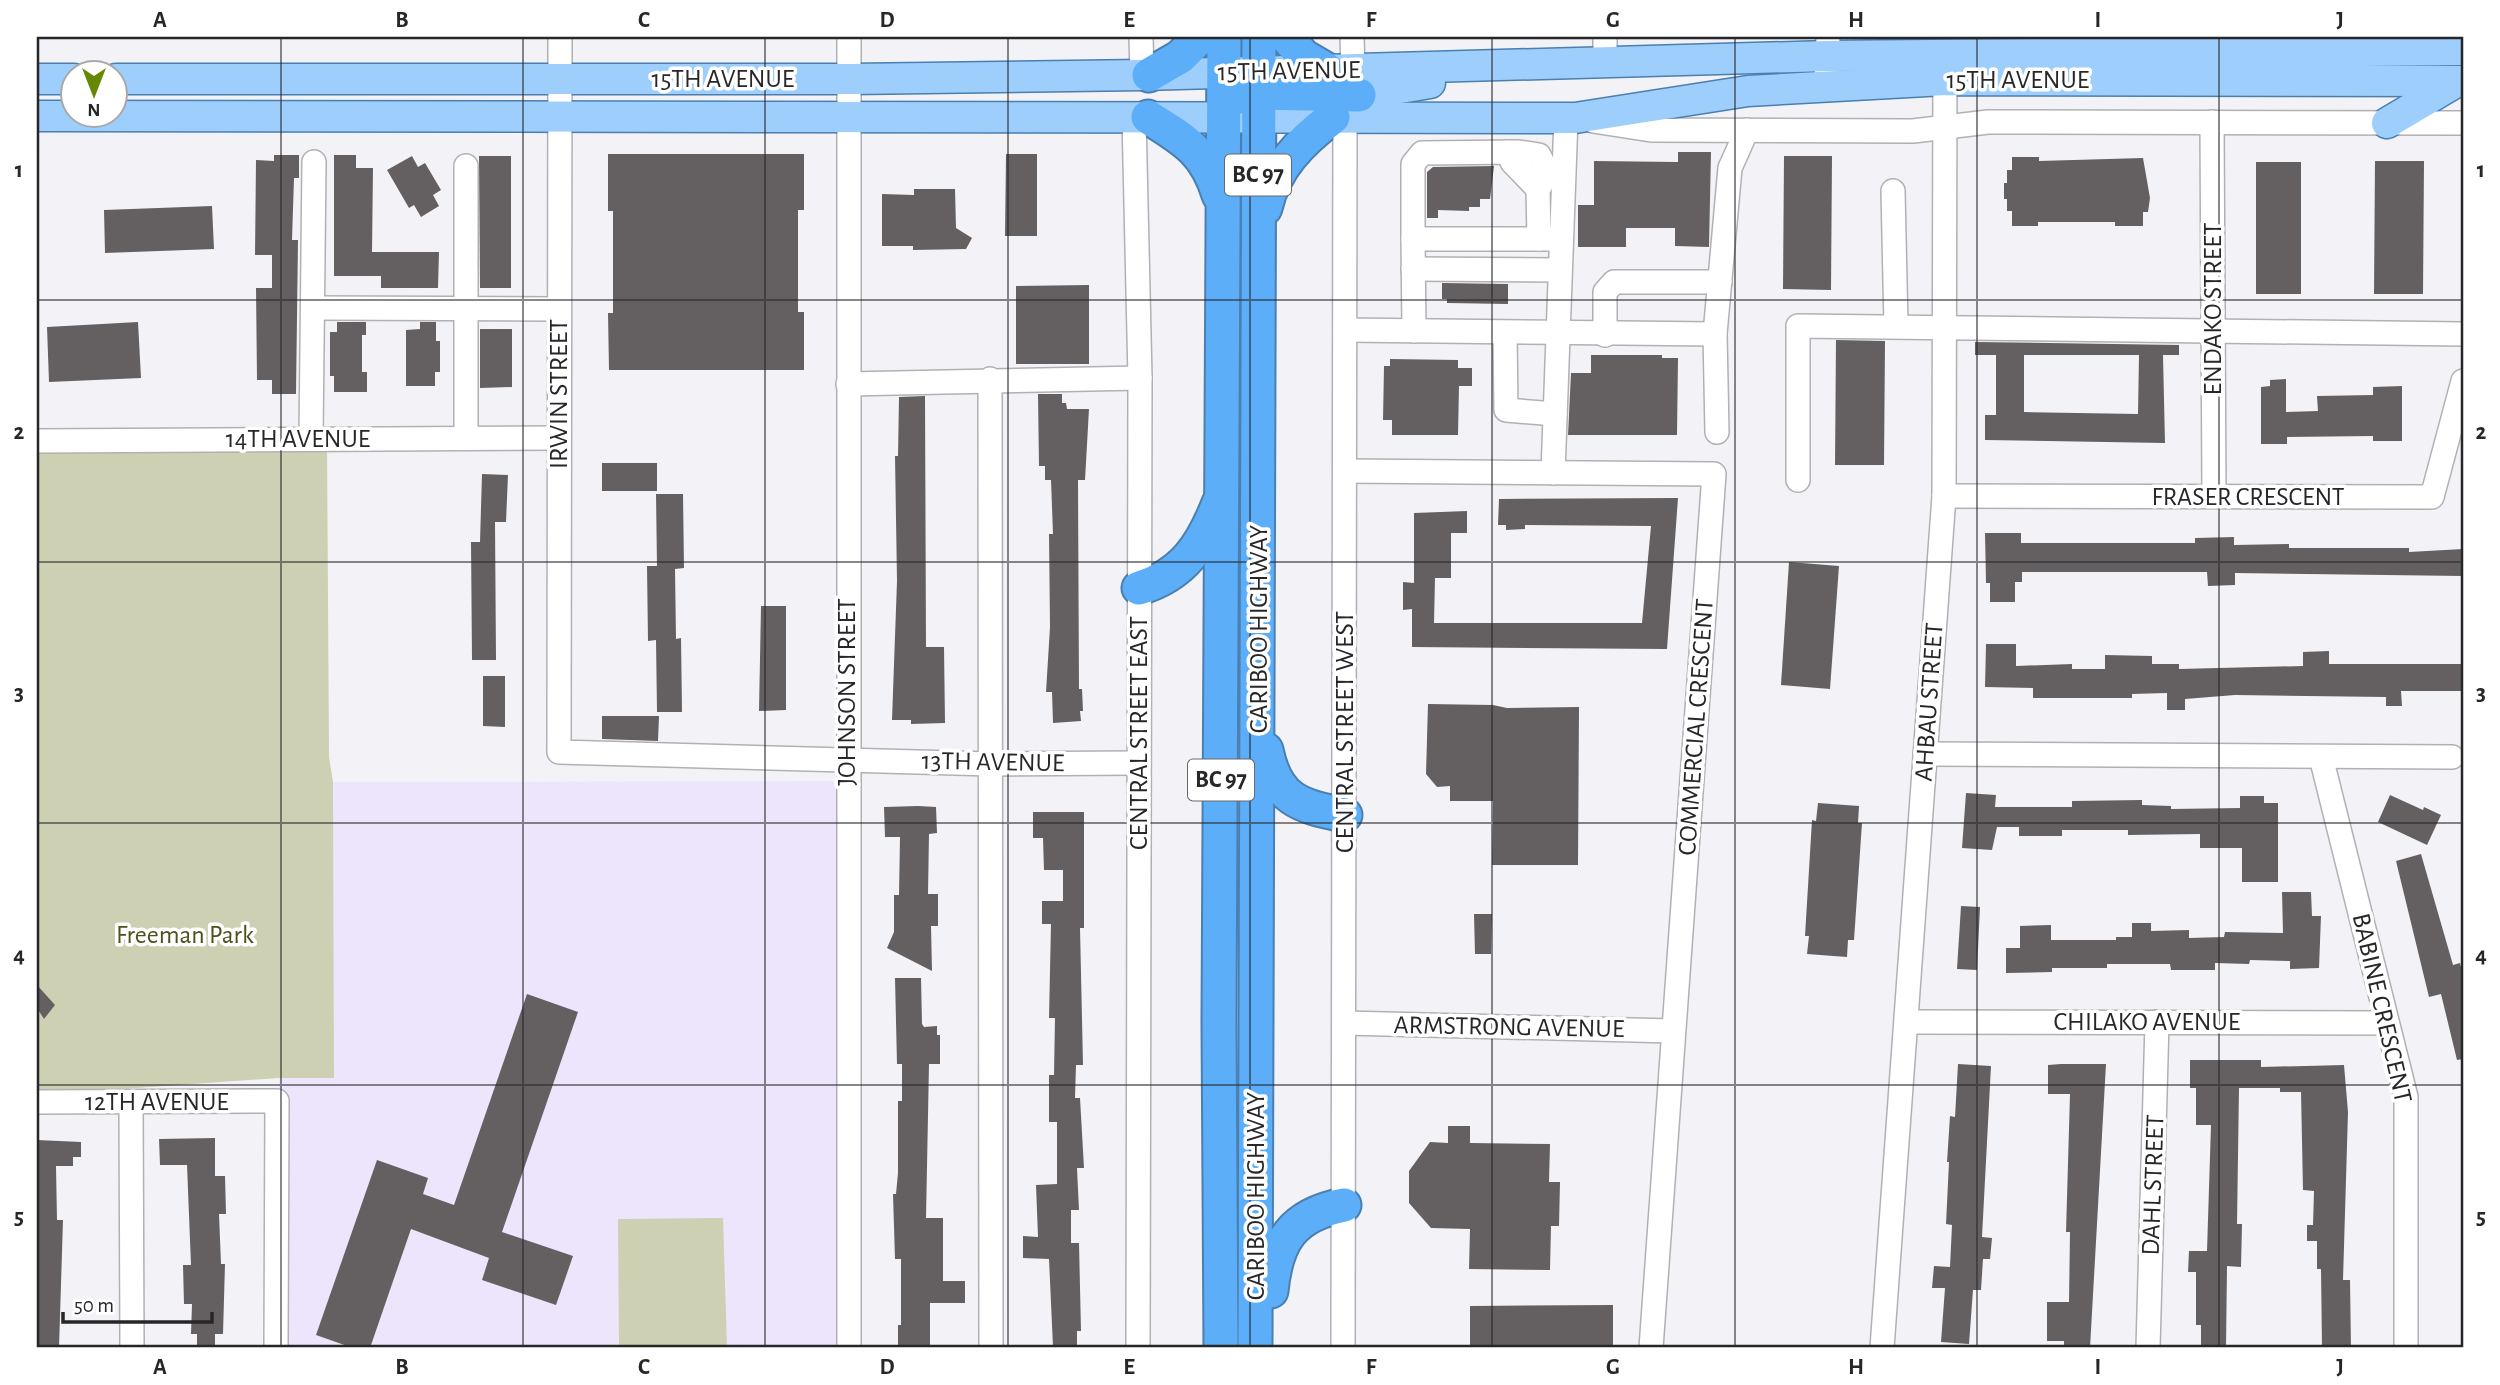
<svg xmlns="http://www.w3.org/2000/svg" width="2500" height="1385" viewBox="0 0 2500 1385" font-family="'Alegreya Sans',sans-serif">
	<rect width="100%" height="100%" fill="#f3f3f7"/>
	<path fill="#ede5fb" d="M839,781L840,1348H280L279,1078H334L333,782Z"/>
	<g fill="#cdd0b2">
		<path d="M327,439L329,757L333,782L334,1078H279L37,1095V441Z"/>
		<path d="M723,1218L727,1348H619L618,1219Z"/>
	</g>
	<g fill="#646061" fill-rule="evenodd">
		<path d="M1678,152H1711L1709,247L1675,246V228H1626V247H1578V205H1594V161L1678,162Z"/>
		<path d="M608,154H804V210H798V312H804V370H609L608,313H613V211H608Z"/>
		<path d="M1006,154H1037V236H1005Z"/>
		<path d="M274,155H299V178H294L292,240H298L296,394H272V380H257L256,288H272V255H255L256,160L274,161Z"/>
		<path d="M334,155H356V168H373L372,252H439L438,288H381V276H334Z"/>
		<path d="M412,156L418,167L425,163L441,190L433,195L439,206L421,217L414,205L409,208L387,170Z"/>
		<path d="M479,156H511V288H480Z"/>
		<path d="M1784,156H1832L1831,290L1783,289Z"/>
		<path d="M2012,157H2039V161L2143,158L2150,198L2148,212H2143V226H2115V222H2038V226H2012V211H2007V199H2004V183H2007V170H2012Z"/>
		<path d="M2375,161H2424L2423,294H2374Z"/>
		<rect x="2256" y="162" width="45" height="132"/>
		<path d="M1494,166L1490,199H1480V207H1469V211L1438,210V218H1427V172L1433,167Z"/>
		<path d="M914,189H955L956,228L972,238L966,249L913,250V246H882V194L914,195Z"/>
		<path d="M212,206L214,249L105,253L104,210Z"/>
		<path d="M1442,283L1508,284V304L1447,303V299H1442Z"/>
		<path d="M1089,285V364H1016V286Z"/>
		<path d="M138,322L141,378L49,382L47,327Z"/>
		<path d="M337,322H366V335H362V372H367V392H334V376H330V332H337Z"/>
		<path d="M420,322H436V341H440V372H435V386H406V330L420,329Z"/>
		<path d="M480,329H512V387L480,388Z"/>
		<path d="M1836,340L1885,341L1884,465H1835Z"/>
		<path d="M1975,342L2179,345V355H2163L2165,443L1985,440V415H1996V355H1975ZM2024,355H2139L2138,414L2024,412Z"/>
		<path d="M1591,355H1662V358H1678L1677,435H1568L1571,373H1591Z"/>
		<path d="M1390,359L1458,360V368H1472V386H1459L1458,435H1392V420H1383L1384,366H1390Z"/>
		<path d="M2286,379V412L2318,411L2317,396L2373,395V387L2402,386V441H2373V436L2287,437V444H2261V387L2270,386V380Z"/>
		<path d="M1038,394H1062V403H1066L1067,409H1089L1085,480H1078L1079,689H1082L1083,711H1080L1081,721L1053,723L1052,692H1046L1050,627L1049,534H1053L1051,480H1045V466H1039Z"/>
		<path d="M925,396L926,647H944L945,723L911,724V720H892L897,581L895,456H898L899,397Z"/>
		<rect x="602" y="463" width="55" height="28"/>
		<path d="M482,474L508,475L506,522H495L496,660H472L471,542H480Z"/>
		<path d="M656,494H683L684,568L675,569L676,639L681,638L682,712H657L656,640L648,641L647,566H657Z"/>
		<path d="M1678,498L1667,649L1412,647V609L1403,610V582L1414,583V513L1467,511V533H1451V578H1435L1434,623H1642L1651,526L1525,525V529L1506,530V525H1498L1499,499Z"/>
		<path d="M1985,533H2021V543H2195V538L2234,537V545L2289,544V548H2409V552L2463,549V576L2235,573V585L2208,586L2207,572H2022V582H2015V602H1990V583H1986Z"/>
		<path d="M1789,562L1839,566L1830,689L1781,685Z"/>
		<path d="M761,606H786V710L759,711Z"/>
		<path d="M1986,644H2016V666L2072,664V669H2105V655L2152,656V664H2179V669L2303,666V652L2329,651V664H2463V691H2401L2402,706H2386V697L2235,695L2185,699V710H2167V693L2132,694V698H2033V688L1985,687Z"/>
		<path d="M483,676H505V727L483,726Z"/>
		<path d="M1428,704L1493,705L1507,708L1579,707L1578,865H1492L1493,801H1450V786L1437,787L1426,774Z"/>
		<path d="M602,716H659L658,741L602,739Z"/>
		<path d="M1966,793L1996,795L1995,807H2072V801L2142,800V805L2171,806V809L2240,808V796H2264V803H2278V882H2242V848H2200V834L2128,835V830H2062V836H2019V827H1997L1992,850L1962,848Z"/>
		<path d="M2390,795L2423,810L2424,807L2441,815L2427,845L2378,822Z"/>
		<path d="M1818,803L1859,806L1858,823H1862L1854,940H1848L1847,957L1807,954L1809,936H1805L1812,820L1816,821Z"/>
		<path d="M918,806L936,807L937,833L929,834L928,894H938V926H931L932,971L887,948L894,932V895H899L900,837H885L884,807Z"/>
		<path d="M1033,812H1084V928H1080L1083,1065H1076L1075,1098H1080L1084,1168H1077L1079,1210H1071V1243H1079L1081,1331H1077V1346L1053,1347L1049,1259L1023,1258V1236L1038,1237L1036,1185L1057,1184V1122H1049V1075H1054L1055,1018H1049L1051,924H1042V901H1063V870H1044L1043,838H1033Z"/>
		<path d="M2421,854L2453,965L2460,963L2463,976V1059L2457,1060L2441,994L2429,997L2396,861Z"/>
		<path d="M2282,892H2311L2312,916H2321L2319,968L2290,969V961L2250,960L2249,964L2215,963V970H2171L2170,964H2107V968H2052V972L2006,973V948H2020V926L2051,925V940H2116V937H2132V923H2151V931L2189,930V938L2224,937L2225,932L2283,933Z"/>
		<path d="M1961,906L1980,907L1977,970L1957,969Z"/>
		<path d="M1474,914H1492L1491,954H1475Z"/>
		<path d="M895,978H921L922,1024L924,1027L937,1026V1035H940V1064H929L926,1218H943V1281H965V1303H930V1347L927,1348H898V1325H901V1259H895L893,1194H896L898,1173V1101H902V1064H897Z"/>
		<path d="M37,985L55,1005L44,1019L37,1008Z"/>
		<path d="M527,994L578,1012L502,1232L573,1256L556,1305L482,1280L489,1258L411,1229L370,1348H353L316,1335L377,1160L428,1178L423,1194L454,1205Z"/>
		<path d="M2190,1060H2261V1067L2344,1065L2348,1112L2343,1280H2350L2351,1348H2322L2321,1269H2317V1241H2307V1225H2313L2314,1191L2303,1190L2301,1092H2280V1088H2239L2237,1224H2242L2241,1267L2227,1266L2226,1348H2201V1325H2196V1272H2188L2189,1251H2207L2211,1125H2196V1088H2190Z"/>
		<path d="M1958,1064L1991,1066L1982,1237L1992,1238L1990,1259H1983L1981,1290H1973L1969,1344L1941,1342L1945,1288H1932L1934,1266L1950,1267L1952,1225L1946,1224L1949,1162H1947L1950,1116L1955,1117Z"/>
		<path d="M2061,1064H2106L2090,1348H2064V1341H2047V1302H2069L2070,1232H2066L2070,1094H2048V1065Z"/>
		<path d="M1448,1126H1470V1143L1550,1144L1549,1182H1560L1559,1226H1551L1550,1270L1469,1269L1470,1229L1431,1228L1409,1203V1171L1430,1142L1448,1143Z"/>
		<path d="M215,1138V1176H225L226,1214H219L221,1264H225L223,1334H215V1347H197V1334H191L192,1304H184L183,1265H191L187,1165H160L159,1139Z"/>
		<path d="M37,1140L81,1142V1157H73V1166H56L57,1220H63L59,1348H37Z"/>
		<path d="M1613,1305V1348H1470V1306Z"/>
	</g>
	<g fill="none" stroke-linecap="round" stroke-linejoin="round">
		<g stroke="#b1b1b5" stroke-width="26">
			<g id="minor">
				<path d="M560,37L559,752L991,764L1139,763"/>
				<path d="M1141,37L1142,75"/>
				<path d="M1352,37L1353,70"/>
				<path d="M1605,62V37"/>
				<path d="M1826,85L1828,37"/>
				<path d="M1134,117L1140,378L1138,1348"/>
				<path d="M1593,121L1651,130L1913,131L1988,122L2463,123"/>
				<path d="M2212,122L2214,496"/>
				<path d="M1508,152L1512,162L1538,189"/>
				<path d="M466,166V438"/>
				<path d="M1893,191L1896,326"/>
				<path d="M1413,239V164L1422,153L1519,152L1539,155C1546,167 1547,178 1538,189L1539,239"/>
				<path d="M1413,269L1560,270"/>
				<path d="M314,308L559,309"/>
				<path d="M1345,330L1715,334"/>
				<path d="M1414,331L1413,239H1552"/>
				<path d="M1505,333L1506,410L1555,414"/>
				<path d="M1605,335V292L1614,282H1720"/>
				<path d="M990,379L991,1348"/>
				<path d="M848,384L1140,378"/>
				<path d="M1717,432L1715,334L1730,168L1747,130"/>
				<path d="M311,439L314,162"/>
				<path d="M37,441L559,438"/>
				<path d="M1345,471L1714,474L1651,1348"/>
				<path d="M1553,473L1566,118"/>
				<path d="M1798,480V326L2463,334"/>
				<path d="M1944,496L2432,497L2463,381"/>
				<path d="M1925,754L2452,757"/>
				<path d="M2321,757L2406,1097V1348"/>
				<path d="M1907,1022L2387,1023"/>
				<path d="M1345,1023L1673,1031"/>
				<path d="M37,1102L277,1101L276,1348"/>
				<path d="M131,1102L132,1348"/>
				<path d="M849,1348V37"/>
				<path d="M1343,1348L1345,117"/>
				<path d="M1882,1348L1944,496L1945,66"/>
				<path d="M2148,1348L2157,1022"/>
			</g>
		</g>
		<g stroke="#4a7fb0" stroke-width="33">
			<g id="major">
				<path d="M37,79H74"/>
				<path d="M116,79H852L1142,75L1828,56L2463,50"/>
				<path d="M37,116L1575,118L1748,91L1945,80L2463,81"/>
				<path d="M1345,116L1359,95L1430,83"/>
				<path d="M2387,123L2456,82"/>
			</g>
		</g>
		<g stroke="#4a7fb0" stroke-width="37">
			<g id="highway">
				<path d="M1287,37L1303,56L1327,70"/>
				<path d="M1149,75L1180,57L1200,37"/>
				<path d="M1239,97L1243,94L1259,93L1359,95"/>
				<path d="M1148,117C1185,140 1206,152 1219,195"/>
				<path d="M1265,208C1274,168 1301,141 1333,117"/>
				<path d="M1139,588C1184,575 1203,544 1219,503"/>
				<path d="M1266,750C1276,799 1298,806 1345,815"/>
				<path d="M1271,1291C1276,1241 1292,1215 1344,1205"/>
				<path d="M1221,1348L1219,1022L1224,37"/>
				<path d="M1255,1348L1259,37"/>
			</g>
		</g>
		<use href="#minor" stroke="#fff" stroke-width="23"/>
		<use href="#major" stroke="#9ecefb" stroke-width="30"/>
		<use href="#highway" stroke="#5daef8" stroke-width="33"/>
	</g>
	<path fill="none" stroke="#272729" stroke-width="2" stroke-opacity="0.55" d="M281,37V1348M523,37V1348M765,37V1348M1008,37V1348M1250,37V1348M1492,37V1348M1735,37V1348M1977,37V1348M2219,37V1348M37,300H2463M37,562H2463M37,823H2463M37,1085H2463"/>
	<g text-anchor="middle" dominant-baseline="central" stroke-width="7" stroke-linejoin="round" paint-order="stroke">
		<g fill="#fff" stroke="#686869" stroke-width="2">
			<rect x="1225" y="154.5" width="66" height="41" rx="5"/>
			<rect x="1188" y="759.5" width="66" height="41" rx="5"/>
		</g>
		<g font-size="24" font-weight="bold" fill="#272729">
			<text x="1258" y="175">BC 97</text>
			<text x="1221" y="780">BC 97</text>
		</g>
		<g font-size="26" fill="#272729" stroke="#fff">
			<text transform="translate(1289 71) rotate(-1)">15TH AVENUE</text>
			<text x="723" y="79">15TH AVENUE</text>
			<text x="2018" y="80">15TH AVENUE</text>
			<text transform="translate(2213 309) rotate(-90)">ENDAKO STREET</text>
			<text transform="translate(559 394) rotate(-90)">IRWIN STREET</text>
			<text x="298" y="439">14TH AVENUE</text>
			<text x="2248" y="497">FRASER CRESCENT</text>
			<text transform="translate(1259 629) rotate(-90)">CARIBOO HIGHWAY</text>
			<text transform="translate(847 692) rotate(-90)">JOHNSON STREET</text>
			<text transform="translate(1929 702) rotate(-86)">AHBAU STREET</text>
			<text transform="translate(1696 727) rotate(-86)">COMMERCIAL CRESCENT</text>
			<text transform="translate(1345 732) rotate(-90)">CENTRAL STREET WEST</text>
			<text transform="translate(1139 733) rotate(-90)">CENTRAL STREET EAST</text>
			<text transform="translate(993 762) rotate(1)">13TH AVENUE</text>
			<text transform="translate(2382 1008) rotate(77)">BABINE CRESCENT</text>
			<text x="2147" y="1022">CHILAKO AVENUE</text>
			<text transform="translate(1509 1027) rotate(1)">ARMSTRONG AVENUE</text>
			<text x="157" y="1102">12TH AVENUE</text>
			<text transform="translate(2153 1185) rotate(-88)">DAHL STREET</text>
			<text transform="translate(1256 1196) rotate(-90)">CARIBOO HIGHWAY</text>
		</g>
		<g font-size="26" fill="#4f501a" stroke="#fff">
			<text x="185" y="935">Freeman Park</text>
		</g>
	</g>
	<rect width="2500" height="1385" fill="none" stroke="#ffffff" stroke-width="77"/>
	<g transform="translate(94 94) rotate(180)"><circle r="33" fill="#ffffff" stroke="#a9a9a9" stroke-width="2"/>
	<path d="M0-5L12 26L0 18L-12 26Z" fill="#668704"/>
	<text y="-10" font-size="19" font-weight="bold" text-anchor="middle" fill="#272729">N</text>
	</g>
	<path d="M63 1312v10h149v-10" fill="none" stroke="#272729" stroke-width="3.5"/>
	<text x="74" y="1312" font-size="21" fill="#272729" stroke="#ffffff" stroke-width="5" paint-order="stroke">50 m</text>
	<rect x="38" y="38" width="2424" height="1308" fill="none" stroke="#272729" stroke-width="2.5"/>
	<g font-size="23" text-anchor="middle" font-weight="bold" fill="#272729">
		<text x="160" y="27">A</text>
		<text x="402" y="27">B</text>
		<text x="644" y="27">C</text>
		<text x="887" y="27">D</text>
		<text x="1129" y="27">E</text>
		<text x="1371" y="27">F</text>
		<text x="1613" y="27">G</text>
		<text x="1856" y="27">H</text>
		<text x="2098" y="27">I</text>
		<text x="2340" y="27">J</text>
		<text x="19" y="177">1</text>
		<text x="2481" y="177">1</text>
		<text x="19" y="439">2</text>
		<text x="2481" y="439">2</text>
		<text x="19" y="700">3</text>
		<text x="2481" y="700">3</text>
		<text x="19" y="962">4</text>
		<text x="2481" y="962">4</text>
		<text x="19" y="1224">5</text>
		<text x="2481" y="1224">5</text>
		<text x="160" y="1374">A</text>
		<text x="402" y="1374">B</text>
		<text x="644" y="1374">C</text>
		<text x="887" y="1374">D</text>
		<text x="1129" y="1374">E</text>
		<text x="1371" y="1374">F</text>
		<text x="1613" y="1374">G</text>
		<text x="1856" y="1374">H</text>
		<text x="2098" y="1374">I</text>
		<text x="2340" y="1374">J</text>
	</g>
</svg>
